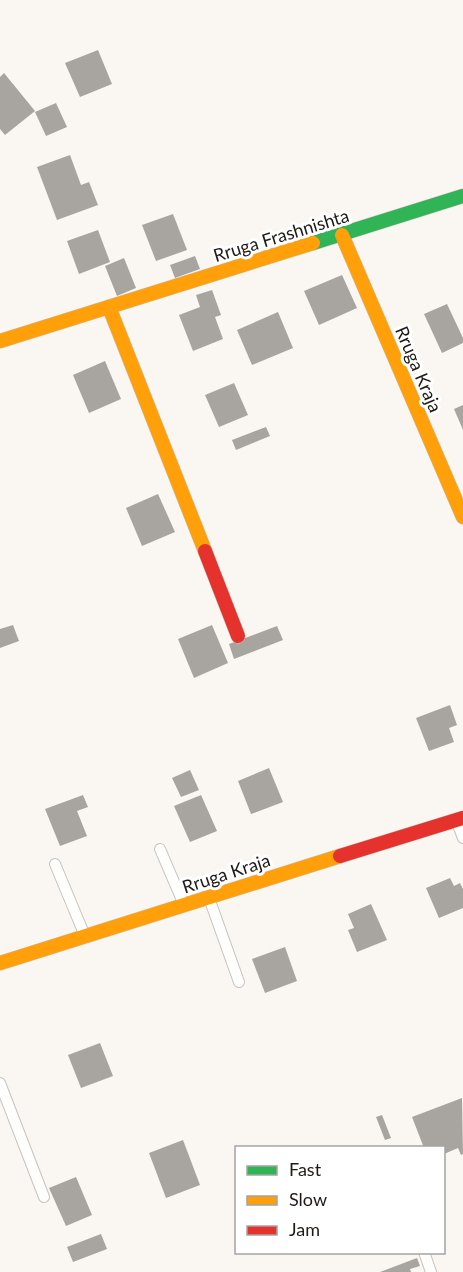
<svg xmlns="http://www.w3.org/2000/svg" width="463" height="1272" viewBox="0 0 463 1272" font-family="Lato,sans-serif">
	<rect width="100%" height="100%" fill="#faf6f2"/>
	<g fill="#a8a5a1">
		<path d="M98,50L112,84L80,97L65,63Z"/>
		<path d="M4,73L35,111L5,135L0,129V77Z"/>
		<path d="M56,103L67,127L46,136L35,112Z"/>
		<path d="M70,155L81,185L89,182L98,205L57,220L37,167Z"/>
		<path d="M173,214L187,250L156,261L142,225Z"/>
		<path d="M98,230L110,262L79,274L67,241Z"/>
		<path d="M195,256L200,269L175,278L170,265Z"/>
		<path d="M124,258L136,288L117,296L105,266Z"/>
		<path d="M342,275L357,308L319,325L304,291Z"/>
		<path d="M212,290L221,315L215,317L223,339L193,351L179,315L200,307L196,295Z"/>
		<path d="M447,304L463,338V343L442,353L424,314Z"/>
		<path d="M278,312L293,348L252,365L237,330Z"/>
		<path d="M105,361L121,399L89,413L73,375Z"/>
		<path d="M234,383L248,415L219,427L205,395Z"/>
		<path d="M463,405V430L454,409Z"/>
		<path d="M266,427L270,436L236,450L232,440Z"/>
		<path d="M158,494L175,532L142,546L126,508Z"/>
		<path d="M13,625L19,641L0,648V629Z"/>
		<path d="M212,625L228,663L194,678L178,639Z"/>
		<path d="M277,626L283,640L234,659L229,644Z"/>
		<path d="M450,705L457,725L449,728L454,742L429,751L416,718Z"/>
		<path d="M269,768L283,802L251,814L238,781Z"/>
		<path d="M190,770L199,790L181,797L172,778Z"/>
		<path d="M83,795L88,807L77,811L87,836L60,846L45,809Z"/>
		<path d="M201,795L217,831L190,842L174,806Z"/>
		<path d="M450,878L454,886L460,883L463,889V908L439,918L426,888Z"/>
		<path d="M371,904L387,940L357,952L348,930L354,928L348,914Z"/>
		<path d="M285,947L297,981L265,993L252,959Z"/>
		<path d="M100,1043L113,1076L81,1088L68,1055Z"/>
		<path d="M462,1098L463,1154L461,1155L458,1148L444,1154V1148H424L412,1117Z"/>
		<path d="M382,1115L391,1138L385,1140L376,1117Z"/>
		<path d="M183,1140L200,1185L166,1198L149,1153Z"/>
		<path d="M76,1177L92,1215L66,1226L49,1188Z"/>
		<path d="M101,1234L107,1249L73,1262L67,1247Z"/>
		<path d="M417,1258L420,1266L410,1269L411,1272H380Z"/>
	</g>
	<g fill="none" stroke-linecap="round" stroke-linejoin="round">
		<g stroke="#c7c3bf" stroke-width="12">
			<g id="lane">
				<path d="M456,820L463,838"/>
				<path d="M160,849L184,905"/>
				<path d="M55,864L85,936"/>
				<path d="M209,898L239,982"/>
				<path d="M0,1083L44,1197"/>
				<path d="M424,1252L431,1272"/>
			</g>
		</g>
		<g stroke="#c7c3bf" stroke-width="15">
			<path id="fast" d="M313,243L463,196"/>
		</g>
		<g stroke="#c7c3bf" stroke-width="15">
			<g id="slow">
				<path d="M342,235L463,517"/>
				<path d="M109,307L205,551"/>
				<path d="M0,341L313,243"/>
				<path d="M0,963L340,856"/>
			</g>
		</g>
		<g stroke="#c7c3bf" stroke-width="15">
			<g id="jam">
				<path d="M205,551L238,636"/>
				<path d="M340,856L463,818"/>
			</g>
		</g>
		<use href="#lane" stroke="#fefefd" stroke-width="10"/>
		<use href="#fast" stroke="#30b455" stroke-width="14"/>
		<use href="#slow" stroke="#ff9f0a" stroke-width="14"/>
		<use href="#jam" stroke="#e5322d" stroke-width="14"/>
	</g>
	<g text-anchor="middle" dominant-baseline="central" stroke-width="6" stroke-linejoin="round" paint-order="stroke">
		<g font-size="18" fill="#1e1a16" stroke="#fff">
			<text transform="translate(281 235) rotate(-17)">Rruga Frashnishta</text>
			<text transform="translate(419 369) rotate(67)">Rruga Kraja</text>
			<text transform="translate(226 873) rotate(-18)">Rruga Kraja</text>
		</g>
	</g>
	<rect x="235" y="1146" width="210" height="108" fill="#ffffff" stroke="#a5a3a2" stroke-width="1.5"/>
	<rect x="247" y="1166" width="30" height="9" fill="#30b455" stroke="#a5a3a2" stroke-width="1.5"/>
	<text x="289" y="1176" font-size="18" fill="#1e1a16">Fast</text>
	<rect x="247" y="1196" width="30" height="9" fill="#ff9f0a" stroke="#a5a3a2" stroke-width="1.5"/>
	<text x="289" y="1206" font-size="18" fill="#1e1a16">Slow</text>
	<rect x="247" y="1226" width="30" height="9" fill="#e5322d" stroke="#a5a3a2" stroke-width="1.5"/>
	<text x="289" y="1236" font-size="18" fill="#1e1a16">Jam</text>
</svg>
